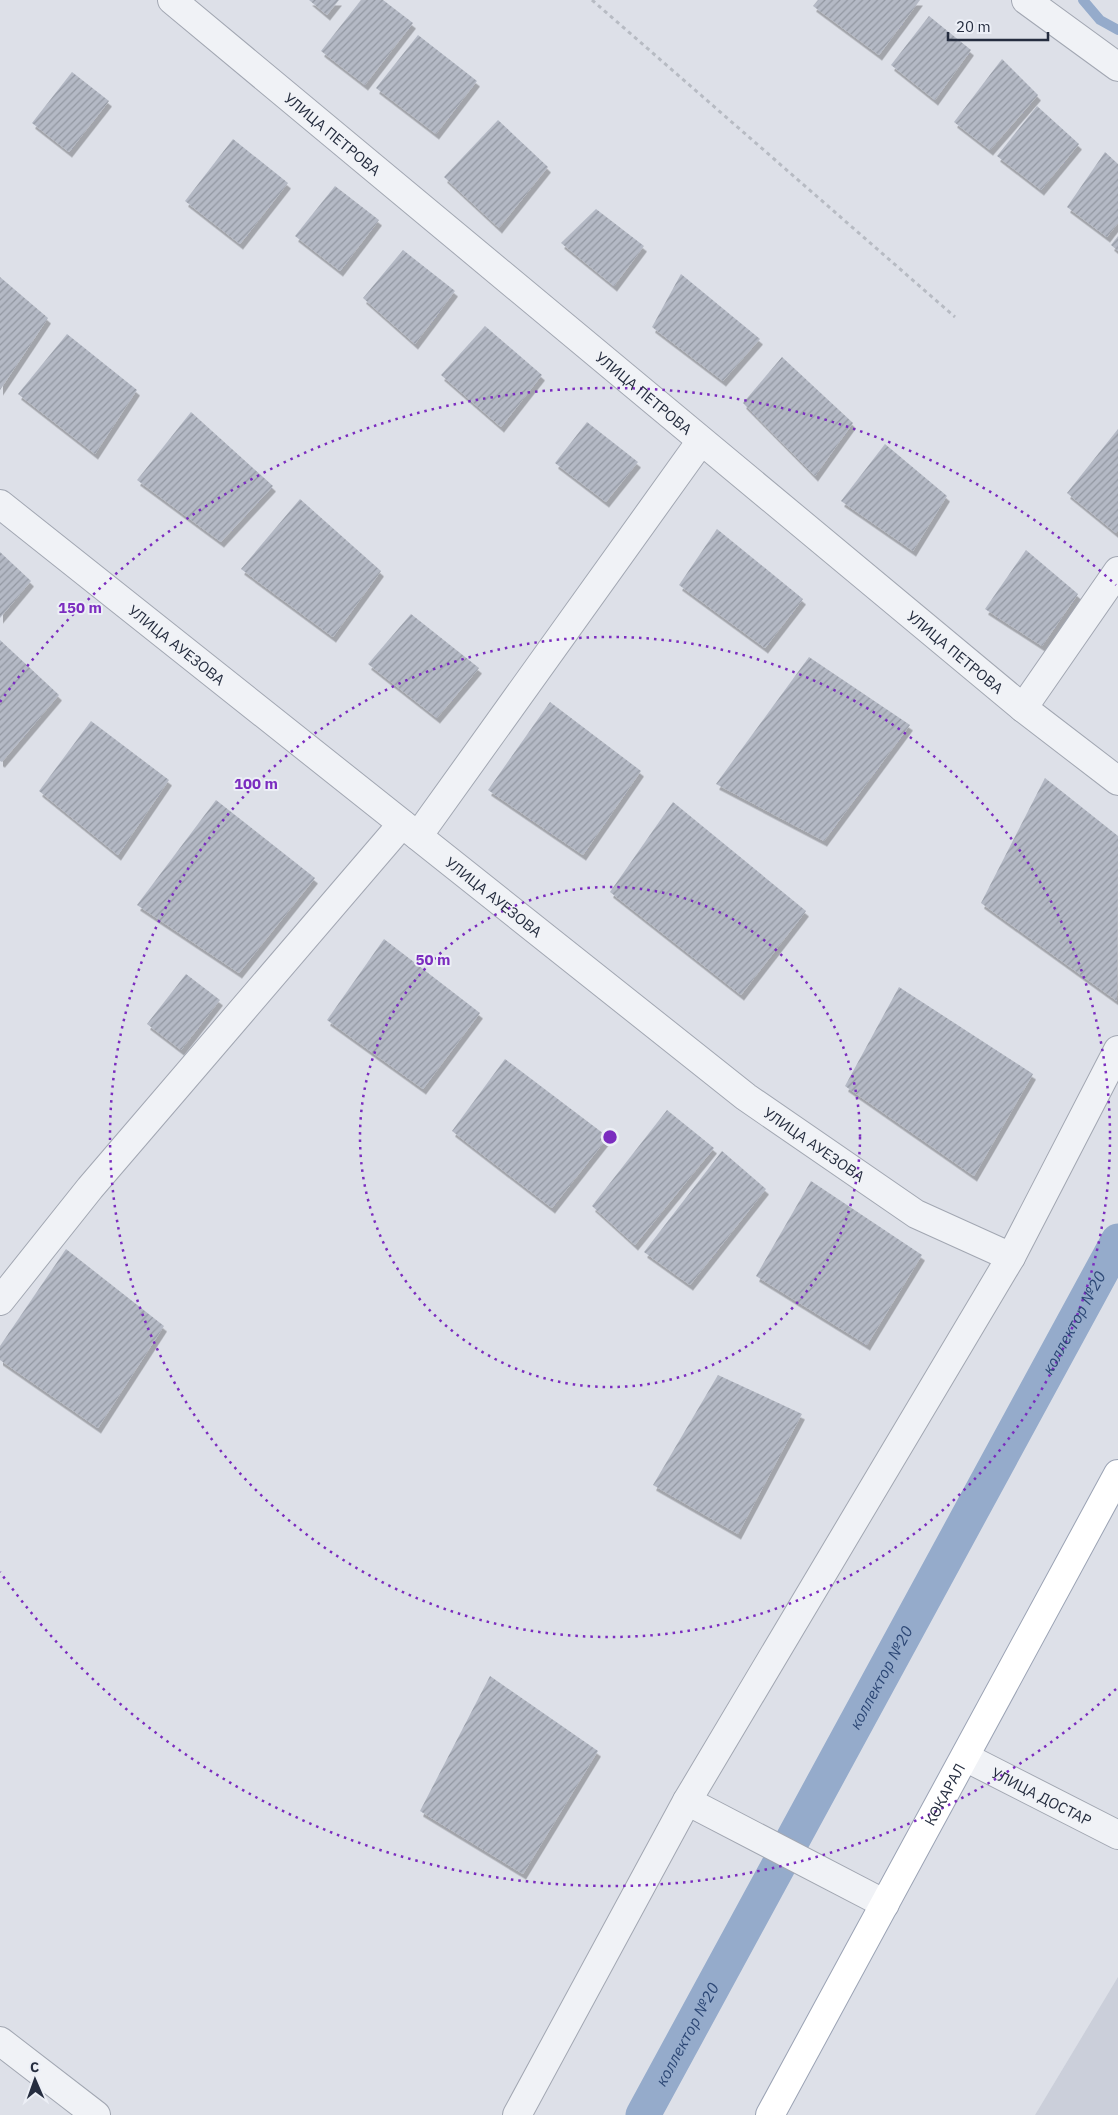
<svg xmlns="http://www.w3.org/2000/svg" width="1118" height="2115" viewBox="0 0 1118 2115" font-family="'IBM Plex Sans',sans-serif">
	<defs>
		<pattern id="building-hatch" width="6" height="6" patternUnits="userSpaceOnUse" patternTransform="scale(1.25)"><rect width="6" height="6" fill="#b4b9c5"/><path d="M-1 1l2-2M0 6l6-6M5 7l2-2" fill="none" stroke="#9297a1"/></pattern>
		<filter id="shadow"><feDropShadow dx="3" dy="5.5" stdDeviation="0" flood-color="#0004"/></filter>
	</defs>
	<rect width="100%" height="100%" fill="#dde0e8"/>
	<path fill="#cbcfda" d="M1118,1977V2115H1035Z"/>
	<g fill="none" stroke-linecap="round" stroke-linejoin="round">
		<path stroke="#95abcb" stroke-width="10" d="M1083,0L1100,20L1118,30"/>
		<path stroke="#95abcb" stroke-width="35" id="s1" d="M643,2115L1118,1241"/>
	</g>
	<g fill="url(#building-hatch)" filter="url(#shadow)">
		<path d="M309,0H339L327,15Z"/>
		<path d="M361,0H383L413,23L365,85L321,51Z"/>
		<path d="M818,0H920L879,55L813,6Z"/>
		<path d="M929,16L971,50L935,100L891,65Z"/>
		<path d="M418,35L477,81L436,134L376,88Z"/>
		<path d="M1002,59L1038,95L990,150L954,122Z"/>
		<path d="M72,72L109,101L69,152L32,123Z"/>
		<path d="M1037,106L1079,144L1041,190L997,156Z"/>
		<path d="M498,120L548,167L499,228L444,177Z"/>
		<path d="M233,139L288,183L240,244L185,201Z"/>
		<path d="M1105,152L1118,164V223L1107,237L1067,207Z"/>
		<path d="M335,186L379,220L340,271L295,236Z"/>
		<path d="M596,209L644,246L614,286L561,243Z"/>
		<path d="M1118,236V251L1111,245Z"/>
		<path d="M403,250L455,291L415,344L363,298Z"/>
		<path d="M681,274L760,339L723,381L652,327Z"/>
		<path d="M0,277L48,318L0,390Z"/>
		<path d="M485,326L542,375L501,427L441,375Z"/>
		<path d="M67,334L137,390L95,454L18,394Z"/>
		<path d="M782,357L853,423L815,476L743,403Z"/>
		<path d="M191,412L273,486L221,542L137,480Z"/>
		<path d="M587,422L638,462L606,502L555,463Z"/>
		<path d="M1118,429V530L1116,533L1067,493Z"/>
		<path d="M885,444L947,496L913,551L841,501Z"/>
		<path d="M300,499L381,571L333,637L241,569Z"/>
		<path d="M717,529L803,599L765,648L679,585Z"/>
		<path d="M1026,550L1078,594L1042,646L985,609Z"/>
		<path d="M0,552L31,581L0,618Z"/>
		<path d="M411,614L479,668L437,718L368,664Z"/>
		<path d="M0,640L59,695L2,762L0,761Z"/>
		<path d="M809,657L910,725L824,841L716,784Z"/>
		<path d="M550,702L641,771L583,855L488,790Z"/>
		<path d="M91,721L169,780L118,855L39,791Z"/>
		<path d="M1045,778L1118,836L1117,1001L981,903Z"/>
		<path d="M216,800L315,878L239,973L137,905Z"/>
		<path d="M673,802L806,911L741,995L610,892Z"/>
		<path d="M384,939L480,1013L423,1089L327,1020Z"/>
		<path d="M186,974L220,1000L181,1050L147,1024Z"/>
		<path d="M899,987L1033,1074L974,1176L845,1086Z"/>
		<path d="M505,1059L608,1137L552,1208L452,1131Z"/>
		<path d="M667,1110L714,1148L635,1245L592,1206Z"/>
		<path d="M722,1151L766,1189L690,1285L644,1252Z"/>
		<path d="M811,1181L922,1255L867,1345L756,1276Z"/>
		<path d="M66,1249L164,1326L98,1428L0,1360V1346Z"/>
		<path d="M718,1375L802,1414L738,1534L653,1485Z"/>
		<path d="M490,1676L598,1751L523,1874L420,1811Z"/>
	</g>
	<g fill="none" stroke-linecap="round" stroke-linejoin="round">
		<g stroke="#a2a7b2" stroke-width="30">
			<g id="minor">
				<path id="s2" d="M172,0L1023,708L1118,781"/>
				<path d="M1026,0L1118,67"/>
				<path id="s3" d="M0,504L746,1097L916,1214L1011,1257"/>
				<path d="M1023,708L1118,571"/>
				<path d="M418,836L701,441"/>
				<path d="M0,1301L90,1188L402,824"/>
				<path id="s4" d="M965,1757L1118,1835"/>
				<path d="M687,1801L885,1904"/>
				<path d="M0,2041L96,2115"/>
				<path d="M517,2115L687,1801L1011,1257L1118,1050"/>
			</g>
		</g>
		<g stroke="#9ba3b4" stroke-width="30">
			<g id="major">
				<path id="s5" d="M770,2115L1118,1474"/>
			</g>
		</g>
		<path stroke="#b7bbc3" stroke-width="3" stroke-dasharray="4 4" stroke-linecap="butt" d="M592,0L955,317"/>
		<use href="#minor" stroke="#f0f2f6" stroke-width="28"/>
		<use href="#major" stroke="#fff" stroke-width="28"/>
	</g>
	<g fill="none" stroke="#7b2cbf" stroke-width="2.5" stroke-dasharray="2.5 5">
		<circle cx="610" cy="1137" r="250"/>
		<circle cx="610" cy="1137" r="500"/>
		<path d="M1116 1689A749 749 0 0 1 0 1572M0 702A749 749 0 0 1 1116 585"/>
	</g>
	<g text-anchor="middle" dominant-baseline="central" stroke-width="4" stroke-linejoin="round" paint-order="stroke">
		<g font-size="15" fill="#252d3f" stroke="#eceff6">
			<text stroke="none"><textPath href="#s2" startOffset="209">УЛИЦА ПЕТРОВА</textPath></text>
			<text stroke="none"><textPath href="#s2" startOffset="614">УЛИЦА ПЕТРОВА</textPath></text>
			<text stroke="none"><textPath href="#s3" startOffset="226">УЛИЦА АУЕЗОВА</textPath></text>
			<text stroke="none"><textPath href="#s2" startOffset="1019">УЛИЦА ПЕТРОВА</textPath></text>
			<text stroke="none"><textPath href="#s3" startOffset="631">УЛИЦА АУЕЗОВА</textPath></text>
			<text stroke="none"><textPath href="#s3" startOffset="1036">УЛИЦА АУЕЗОВА</textPath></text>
			<text stroke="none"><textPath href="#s5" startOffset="365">КӨКАРАЛ</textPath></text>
			<text stroke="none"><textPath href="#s4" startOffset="86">УЛИЦА ДОСТАР</textPath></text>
		</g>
		<g font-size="16" font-style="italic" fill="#2d4876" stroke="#eceff6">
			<text stroke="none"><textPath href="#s1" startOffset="902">коллектор №20</textPath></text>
			<text stroke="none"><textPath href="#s1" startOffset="498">коллектор №20</textPath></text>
			<text stroke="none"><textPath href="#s1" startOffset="92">коллектор №20</textPath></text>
		</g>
	</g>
	<circle cx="610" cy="1137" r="8" fill="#7b2cbf" stroke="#eceff6" stroke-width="2.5"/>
	<g font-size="15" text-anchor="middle" font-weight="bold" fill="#7b2cbf" stroke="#eceff6" stroke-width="4" stroke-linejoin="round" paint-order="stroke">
		<text x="80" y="613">150 m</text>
		<text x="256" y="789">100 m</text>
		<text x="433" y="965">50 m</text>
	</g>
	<g transform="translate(35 2080) rotate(358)" stroke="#eceff6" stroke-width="4" paint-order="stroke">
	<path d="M0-4L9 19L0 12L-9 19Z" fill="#252d3f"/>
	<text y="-8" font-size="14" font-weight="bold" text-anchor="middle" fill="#252d3f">С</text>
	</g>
	<path d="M948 32v8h100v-8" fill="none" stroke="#252d3f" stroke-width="2.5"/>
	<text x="956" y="32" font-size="15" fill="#252d3f" stroke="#eceff6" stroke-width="4" paint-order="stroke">20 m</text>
</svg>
